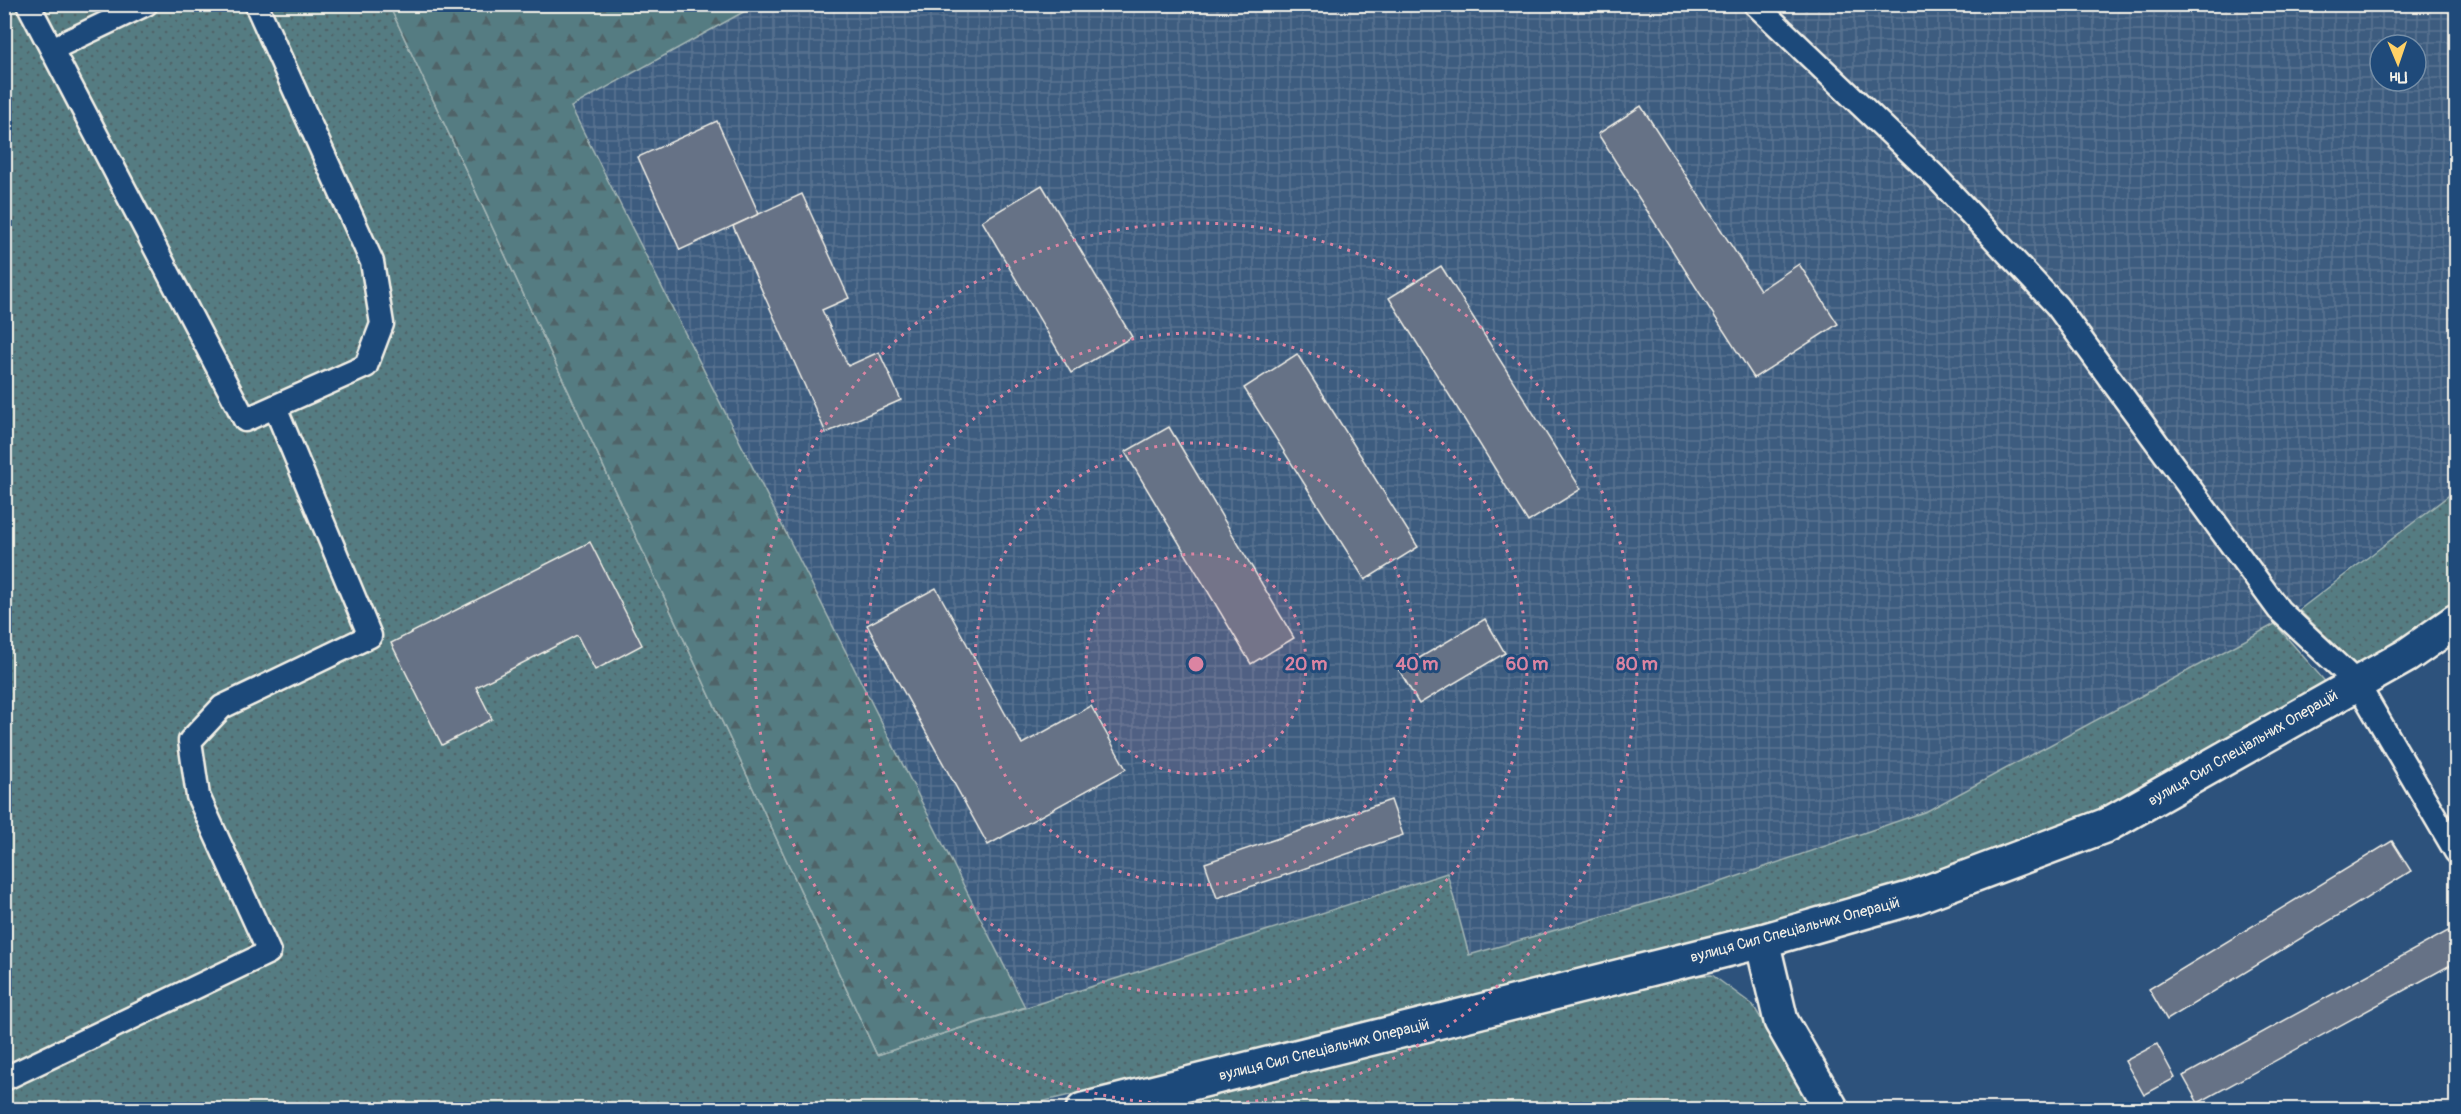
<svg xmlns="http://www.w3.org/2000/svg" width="2461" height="1114" viewBox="0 0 2461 1114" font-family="Pangolin,sans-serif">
	<defs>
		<pattern id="industrial-grid" width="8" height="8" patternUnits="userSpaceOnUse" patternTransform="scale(1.5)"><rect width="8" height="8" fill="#3e5c7f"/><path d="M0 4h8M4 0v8" fill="none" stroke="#5a7491"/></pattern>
		<pattern id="grass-dots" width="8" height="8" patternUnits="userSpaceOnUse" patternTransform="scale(1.5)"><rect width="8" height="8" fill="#557b82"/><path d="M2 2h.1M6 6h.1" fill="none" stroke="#506467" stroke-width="1.8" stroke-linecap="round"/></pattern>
		<pattern id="forest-firs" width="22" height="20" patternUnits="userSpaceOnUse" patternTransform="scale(1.5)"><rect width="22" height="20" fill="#557b82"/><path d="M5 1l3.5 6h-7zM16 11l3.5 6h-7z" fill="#506467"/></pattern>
	</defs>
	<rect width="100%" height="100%" fill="#2d527c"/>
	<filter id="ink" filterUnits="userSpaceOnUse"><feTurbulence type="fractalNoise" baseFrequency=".0167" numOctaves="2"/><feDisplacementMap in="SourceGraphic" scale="12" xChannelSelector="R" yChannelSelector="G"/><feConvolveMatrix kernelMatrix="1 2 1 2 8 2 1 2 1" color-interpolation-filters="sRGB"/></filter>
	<g filter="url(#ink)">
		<path fill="url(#industrial-grid)" fill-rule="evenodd" d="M756,5H2456V490L2275,624L1927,811L1715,884L1469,955L1447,873L1025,1007L570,106ZM2380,45H2416V81H2380Z"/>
		<g fill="url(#grass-dots)" stroke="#a4b6b5" stroke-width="1.5">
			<path d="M5,5H389L877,1055L1447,873L1469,955L1715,884L1927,811L2275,624L2329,686L2101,813L1907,887L1737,934L1012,1109L5,1110Z"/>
			<path d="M2456,490V600L2400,639L2356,665L2299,610Z"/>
			<path d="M1712,975L1753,1005L1814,1109L1137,1110L1657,977Z"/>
		</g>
		<path fill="url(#forest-firs)" stroke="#a4b6b5" stroke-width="1.5" d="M389,5H756L571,107L1025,1007L877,1055Z"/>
		<g fill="#667286" stroke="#f4f1e8" stroke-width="1.5">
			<path d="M1641,106L1760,290L1799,264L1838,324L1754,378L1598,134Z"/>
			<path d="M717,121L759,214L680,250L638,157Z"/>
			<path d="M1042,185L1132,337L1071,373L982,221Z"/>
			<path d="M802,194L849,298L822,310L848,366L879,352L901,400L826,433L733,226Z"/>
			<path d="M1441,266L1581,489L1528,522L1389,298Z"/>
			<path d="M1297,354L1418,547L1365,580L1244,388Z"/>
			<path d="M1169,427L1294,638L1251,664L1125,452Z"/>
			<path d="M590,542L642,645L595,670L577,635L476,687L492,719L442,745L391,643Z"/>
			<path d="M936,588L1022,744L1091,706L1126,769L988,845L867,625Z"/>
			<path d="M1485,619L1505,653L1419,704L1399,670Z"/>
			<path d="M1391,800L1403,835L1217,898L1205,863Z"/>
			<path d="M2392,841L2411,871L2167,1020L2149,989Z"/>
			<path d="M2448,931L2456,946V962L2198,1103L2183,1076Z"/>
			<path d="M2157,1044L2175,1078L2144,1095L2125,1061Z"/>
		</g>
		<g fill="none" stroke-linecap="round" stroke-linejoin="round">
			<g stroke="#f4f1e8" stroke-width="27">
				<g id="lane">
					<path d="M28,4L245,420L366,366L382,324L372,262L256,4"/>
					<path d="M1755,4L1937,178L2057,306L2279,610L2357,683L2456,852"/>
					<path d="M52,49L146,4"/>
					<path d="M4,1079L269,952L198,796L190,741L222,707L370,636L275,407"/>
				</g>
			</g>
			<g stroke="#f4f1e8" stroke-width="38">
				<g id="street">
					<path d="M1762,941L1781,1021L1832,1110"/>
					<path d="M1083,1110L1762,941L1912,898L2107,825L2406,656L2456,621"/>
				</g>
			</g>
			<use href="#lane" stroke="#1f4a7a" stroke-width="22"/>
			<use href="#street" stroke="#1f4a7a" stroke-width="33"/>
		</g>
	</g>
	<circle cx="1196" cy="664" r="110" fill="#db84a2" fill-opacity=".12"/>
	<g fill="none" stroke="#db84a2" stroke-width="3" stroke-dasharray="3 6">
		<circle cx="1196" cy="664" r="110"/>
		<circle cx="1196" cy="664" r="221"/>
		<circle cx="1196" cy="664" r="331"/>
		<circle cx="1196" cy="664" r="441"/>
	</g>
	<g text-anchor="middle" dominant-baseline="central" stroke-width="6" stroke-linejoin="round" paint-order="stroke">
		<g font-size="15" fill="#f4f1e8" stroke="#1f4a7a">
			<text transform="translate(2243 748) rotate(-30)">вулиця Сил Спеціальних Операцій</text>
			<text transform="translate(1795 930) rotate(-15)">вулиця Сил Спеціальних Операцій</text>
			<text transform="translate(1324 1050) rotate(-14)">вулиця Сил Спеціальних Операцій</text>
		</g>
	</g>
	<circle cx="1196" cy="664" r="9" fill="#db84a2" stroke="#1f4a7a" stroke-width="3"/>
	<g font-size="18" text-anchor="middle" font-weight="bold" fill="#db84a2" stroke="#1f4a7a" stroke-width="6" stroke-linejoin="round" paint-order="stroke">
		<text x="1306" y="670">20 m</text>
		<text x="1417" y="670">40 m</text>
		<text x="1527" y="670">60 m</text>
		<text x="1637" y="670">80 m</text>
	</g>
	<rect width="2461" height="1114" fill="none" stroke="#1f4a7a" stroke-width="24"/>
	<rect x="12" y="12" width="2437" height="1090" fill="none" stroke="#f4f1e8" stroke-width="2" filter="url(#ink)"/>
	<g transform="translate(2398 63) rotate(178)"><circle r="28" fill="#1f4a7a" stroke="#748da6" stroke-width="1.5"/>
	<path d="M0-4.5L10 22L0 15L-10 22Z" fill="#ffd166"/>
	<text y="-9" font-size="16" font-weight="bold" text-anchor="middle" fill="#f4f1e8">Пн</text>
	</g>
</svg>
